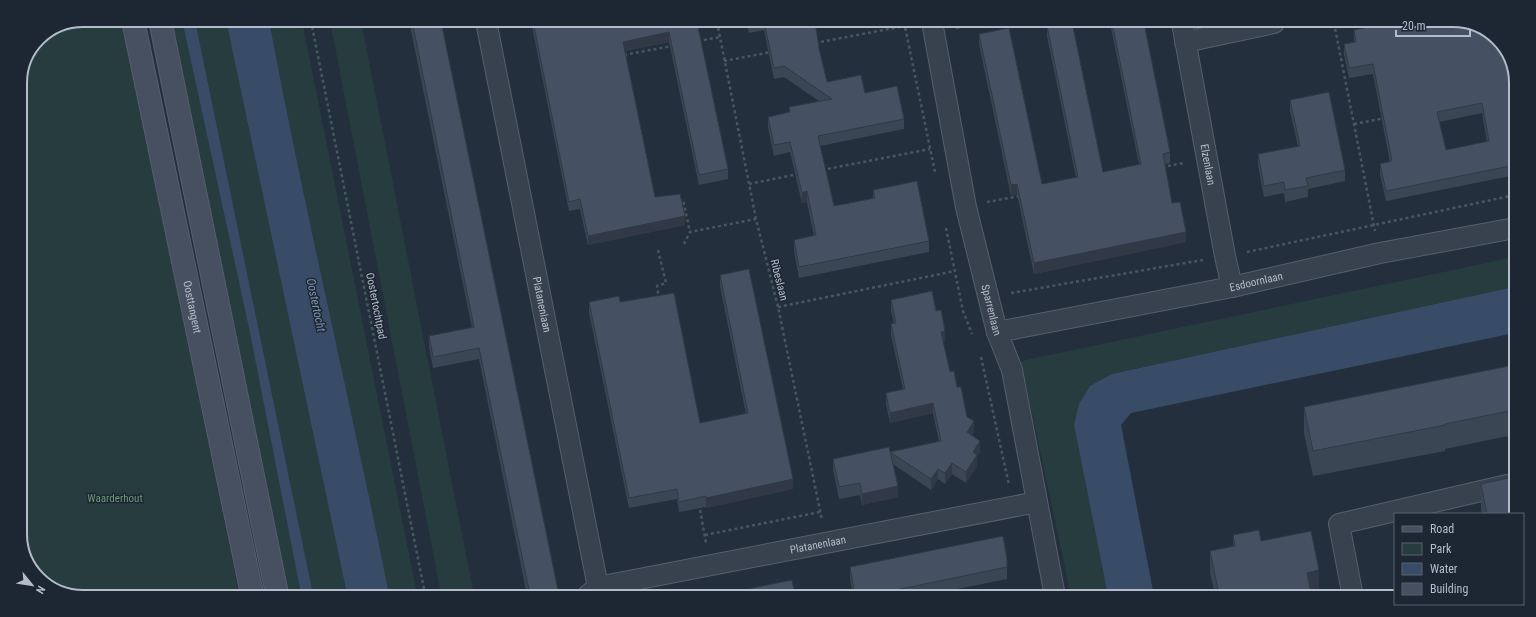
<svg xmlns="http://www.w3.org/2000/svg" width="1536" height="617" viewBox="0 0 1536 617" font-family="'Roboto Condensed',sans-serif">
	<rect width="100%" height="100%" fill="#242f3e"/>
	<g fill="#263c3f">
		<path d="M83,20H122L239,594H63L33,572L20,538V79L39,38Z"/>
		<path d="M169,20H182L250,333L301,594H286Z"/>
		<path d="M195,20H226L347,594H313Z"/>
		<path d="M269,20L302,21L417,594H389C351,403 305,213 269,20Z"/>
		<path d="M330,21H361L474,595L441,594Z"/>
		<path d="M1515,257L1514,287L1112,374L1074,425L1108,596H1071L1021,361Z"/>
	</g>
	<g fill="#394c67">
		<path d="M182,20H195L313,594H301L250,333Z"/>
		<path d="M226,20H269C305,213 351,403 389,594H347Z"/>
		<path d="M1514,287V333L1131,413L1121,425L1154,596H1108L1074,425L1079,404L1090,386L1112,374Z"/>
	</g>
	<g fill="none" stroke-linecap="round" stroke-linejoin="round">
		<g stroke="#565f6c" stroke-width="22">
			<g id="minor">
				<path id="s1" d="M486,21L598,587L588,595"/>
				<path id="s2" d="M932,22L966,207L997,332L1012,370L1055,596"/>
				<path id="s3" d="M1182,23L1225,256L1232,287"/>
				<path d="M1185,42L1274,23"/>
				<path id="s4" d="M997,332L1232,287L1380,253L1515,228"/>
				<path id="s5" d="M598,587L1037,502"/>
				<path d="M1353,597L1339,524L1507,485"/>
			</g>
		</g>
		<g stroke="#565f6c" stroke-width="24">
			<g id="secondary">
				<path id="s6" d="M133,20L252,594"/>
				<path d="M160,20L277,594"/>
			</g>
		</g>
		<g stroke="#44595c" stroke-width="2.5" stroke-dasharray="3 3" stroke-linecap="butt">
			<path d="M311,21L425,594"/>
			<path d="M717,22L756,219L778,307L822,520"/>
			<path d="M904,22L935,172"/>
			<path d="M1334,23L1375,231"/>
			<path d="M956,28L984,22"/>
			<path d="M698,41L720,37"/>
			<path d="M815,43L905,26L910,27"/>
			<path d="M624,55L672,46"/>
			<path d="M724,61L771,52"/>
			<path d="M1354,124L1385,118"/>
			<path d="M1162,167L1184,163"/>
			<path d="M822,170L930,149"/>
			<path d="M749,184L798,174"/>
			<path d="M679,201L683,200L690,232"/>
			<path d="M987,202L1020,196"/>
			<path d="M946,228L963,311L972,334"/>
			<path d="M684,244L690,232L756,219"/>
			<path d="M658,250L666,283L657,286L659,299"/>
			<path d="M1247,252L1515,195"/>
			<path d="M1011,293L1203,260"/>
			<path d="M778,307L955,271"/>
			<path d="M981,357L1009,485"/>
			<path d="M699,504L706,543"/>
			<path d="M705,535L820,512"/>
		</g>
		<use href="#minor" stroke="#38414e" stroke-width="20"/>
		<use href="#secondary" stroke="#465061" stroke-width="22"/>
	</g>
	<g fill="#3b4654" fill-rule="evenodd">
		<path d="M409,21H441L559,595H527L479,359L433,368L429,347V336L472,328Z"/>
		<path d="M531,21L697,22L728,169V179L699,185L669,42L625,51L655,197L685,225L588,245L580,209L569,211Z"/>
		<path d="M746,22H815L819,48L827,82L865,93L904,119V129L820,146L834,206L873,198V190L929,241V252L799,278L794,251V240L814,236L807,202L802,203L790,152L774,156L768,128V117L789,113V107L819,101L784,77L774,79L764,30L749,33Z"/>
		<path d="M1110,23H1144L1170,152V163L1165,164L1172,203L1186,242L1034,274L1017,194L1011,196L979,44V34L1042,184L1076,177L1047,36V26L1103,172L1139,164Z"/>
		<path d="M1354,30L1516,79L1515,175L1386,201L1380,174V164L1390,162L1373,74L1349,78L1344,55V44L1354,42ZM1482,113L1487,142L1446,150L1439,122Z"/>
		<path d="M1290,100L1345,170V181L1308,189V197L1285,202L1284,193L1264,197L1258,165V154L1298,146L1290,111Z"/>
		<path d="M720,275L793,489L706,508V507L679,512L677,499L629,508L589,313V302L700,423L746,414L720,286Z"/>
		<path d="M891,300L936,311L945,342H943L950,372L957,387L967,417L974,432L972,435L980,452L977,456V466L966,483L952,474L945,484L938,479L931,490L893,464L898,497L862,505L860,495L839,499L833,470V459L890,452L939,441L933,413L890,423L886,404V393L903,389L891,335V324L894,323L891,311Z"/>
		<path d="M1514,365L1513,435L1445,449V451L1313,476L1304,433V407Z"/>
		<path d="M1481,484L1513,514H1482L1481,509Z"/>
		<path d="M1233,535L1261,541L1319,592L1311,594L1214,590L1210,573V551L1233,546Z"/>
		<path d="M1007,559V579L922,596H853L850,578V567Z"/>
	</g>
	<g fill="#303945">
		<path d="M669,32V42L623,51V42Z"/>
		<path d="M1017,184V194L1011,196V185Z"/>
		<path d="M807,191V202L802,203V193Z"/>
		<path d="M685,216V225L588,245V236Z"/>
		<path d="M1186,232V242L1034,274V263Z"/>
		<path d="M945,331V342L941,343V332Z"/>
		<path d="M933,403V413L890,423V413Z"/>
		<path d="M974,421V432L967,443V432Z"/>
		<path d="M980,441V452L977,456V466L966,483V472L973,452Z"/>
		<path d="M952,463V474L945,484V473Z"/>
		<path d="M938,469V479L931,490V479Z"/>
		<path d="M793,479V489L706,508V498Z"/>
		<path d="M898,486V497L862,505V494Z"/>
		<path d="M1319,570V592L1307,595V573Z"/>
	</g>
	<g fill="#455162" stroke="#303945" fill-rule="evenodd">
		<path d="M412,21H441L559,595H530L479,348L433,357L429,336L474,327Z"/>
		<path d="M533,21L697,22L728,169L699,175L669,32L623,42L655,197L680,194L685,216L588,236L580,199L569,202Z"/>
		<path d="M764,22H815L819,48L827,82L861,75L865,93L897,86L904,119L818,136L834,206L875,198L873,190L917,181L929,241L799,267L794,240L816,235L807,191L802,193L790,142L774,145L768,117L790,112L789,107L832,99L784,66L774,68Z"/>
		<path d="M1062,22H1072L1103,172L1141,164L1112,23H1144L1170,152L1163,154L1172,203L1180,202L1186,232L1034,263L1017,184L1011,185L979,34L1009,28L1042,184L1078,177L1047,26Z"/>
		<path d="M1388,23H1473L1503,45L1516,79L1515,165L1386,191L1380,164L1392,161L1373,64L1349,68L1344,44L1356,42L1354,30ZM1482,103L1489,141L1446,150L1437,112Z"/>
		<path d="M1329,92L1345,170L1306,178L1308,186L1285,190L1284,182L1264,186L1258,154L1300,146L1290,100Z"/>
		<path d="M749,269L793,479L706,498V496L679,502L677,489L629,498L589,302L619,296L620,302L674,293L700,423L748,413L720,275Z"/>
		<path d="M932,291L936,311L941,310L945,331L941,332L950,372L954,371L957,387H961L967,417L974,421L967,432L980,441L973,452L977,455L966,472L952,463L945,473L938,469L931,479L890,452L941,441L933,403L890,413L886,393L905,389L891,324L896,323L891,300Z"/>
		<path d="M1514,365V410L1445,424V425L1313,451L1304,407Z"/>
		<path d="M889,447L898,486L862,494L860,483L839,487L833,459Z"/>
		<path d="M1513,477V514H1487L1481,484Z"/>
		<path d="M1259,530L1261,541L1311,531L1319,570L1307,573L1312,597L1184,596L1218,589L1210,551L1235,546L1233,535Z"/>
		<path d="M1003,536L1007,559V567L867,596H855L850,567Z"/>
		<path d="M792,580L795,595H718Z"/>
	</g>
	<g text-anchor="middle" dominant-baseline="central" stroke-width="3" stroke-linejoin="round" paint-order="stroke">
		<g font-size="11" fill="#b4bcc9" stroke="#1d2633">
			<text stroke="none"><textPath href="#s3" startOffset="144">Elzenlaan</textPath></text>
			<text transform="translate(779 280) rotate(76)">Ribeslaan</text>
			<text stroke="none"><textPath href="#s4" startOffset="264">Esdoornlaan</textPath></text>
			<text stroke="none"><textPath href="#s1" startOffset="289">Platanenlaan</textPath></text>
			<text transform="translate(376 306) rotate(79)">Oostertochtpad</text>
			<text stroke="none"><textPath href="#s6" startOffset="293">Oosttangent</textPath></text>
			<text stroke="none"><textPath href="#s2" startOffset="294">Sparrenlaan</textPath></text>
			<text stroke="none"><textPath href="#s5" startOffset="224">Platanenlaan</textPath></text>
		</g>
		<g font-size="11" fill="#6b9a76" stroke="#1d2633">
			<text x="115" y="498">Waarderhout</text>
		</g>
		<g font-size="12" font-style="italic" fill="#7c92b1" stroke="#1d2633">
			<text transform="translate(316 305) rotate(78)">Oostertocht</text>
		</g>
	</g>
	<path d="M0 0H1536V617H0ZM83 27H1453A56 56 0 0 1 1509 83V534A56 56 0 0 1 1453 590H83A56 56 0 0 1 27 534V83A56 56 0 0 1 83 27Z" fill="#1d2633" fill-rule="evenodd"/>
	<path fill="none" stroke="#b4bcc9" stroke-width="2" d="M83 27H1453A56 56 0 0 1 1509 83V534A56 56 0 0 1 1453 590H83A56 56 0 0 1 27 534V83A56 56 0 0 1 83 27Z"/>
	<rect x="1394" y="513" width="130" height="92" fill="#1d2633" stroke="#59626f"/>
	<rect x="1402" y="526" width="20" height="6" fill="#465061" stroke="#59626f"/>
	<text x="1430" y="533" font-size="12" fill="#b4bcc9">Road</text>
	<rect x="1402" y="543" width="20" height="12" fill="#263c3f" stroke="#59626f"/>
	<text x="1430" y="553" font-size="12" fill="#b4bcc9">Park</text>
	<rect x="1402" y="563" width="20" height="12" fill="#394c67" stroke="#59626f"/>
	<text x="1430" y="573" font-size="12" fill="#b4bcc9">Water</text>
	<rect x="1402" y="583" width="20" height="12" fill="#455162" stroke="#59626f"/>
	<text x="1430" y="593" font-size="12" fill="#b4bcc9">Building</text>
	<g transform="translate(32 585) rotate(120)" stroke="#1d2633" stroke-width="3" paint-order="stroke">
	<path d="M0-3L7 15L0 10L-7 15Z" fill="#b4bcc9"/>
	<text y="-6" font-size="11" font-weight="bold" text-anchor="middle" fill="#b4bcc9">N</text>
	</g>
	<path d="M1396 30v6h74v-6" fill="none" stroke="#b4bcc9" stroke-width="2"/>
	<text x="1402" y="30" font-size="12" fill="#b4bcc9" stroke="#1d2633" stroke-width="3" paint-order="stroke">20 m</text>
</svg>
